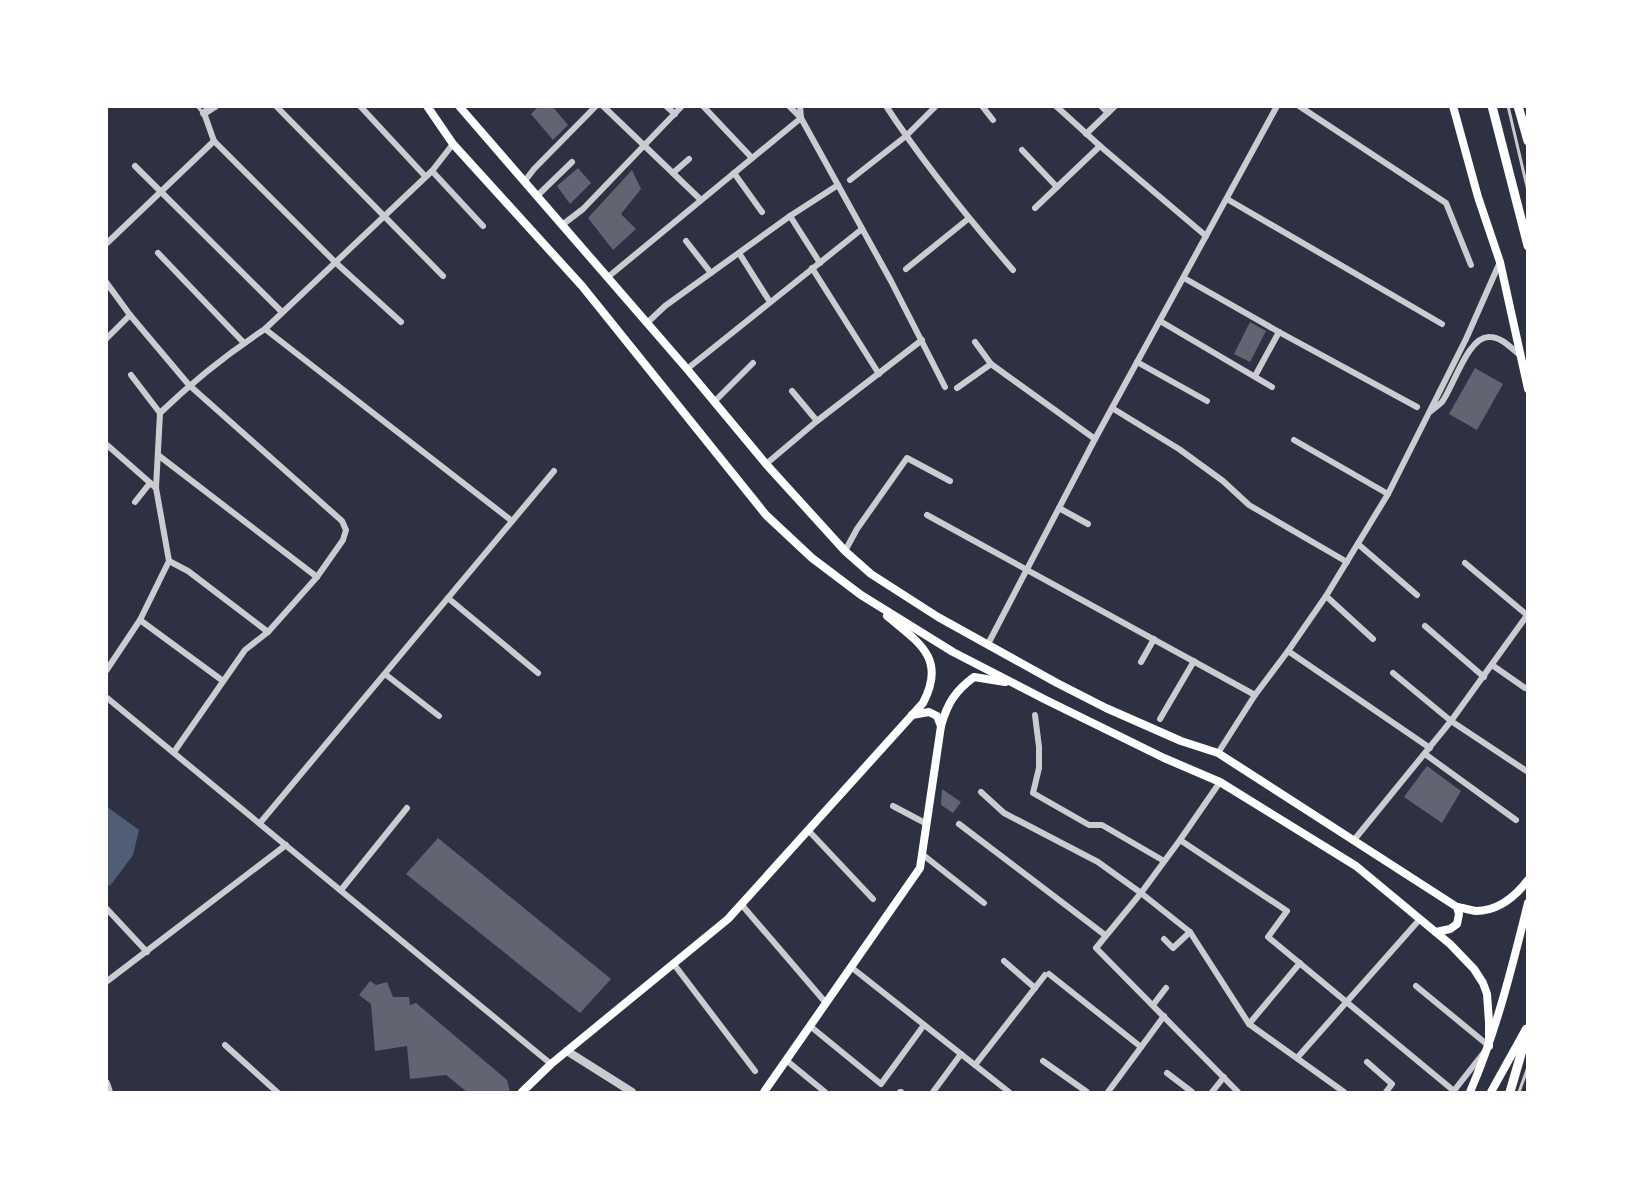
<svg xmlns="http://www.w3.org/2000/svg" width="1634" height="1199" viewBox="0 0 1634 1199" font-family="'PT Serif',serif">
	<rect width="100%" height="100%" fill="#2d3142"/>
	<path fill="#4f5d75" d="M106,806L139,830L133,855L110,886L106,883Z"/>
	<g fill="#626471">
		<path d="M539,106H552L568,125L553,140L531,114Z"/>
		<path d="M578,168L591,183L570,204L557,186Z"/>
		<path d="M632,170L641,189L621,214L636,229L613,250L588,218Z"/>
		<path d="M1250,322L1266,331L1250,362L1234,354Z"/>
		<path d="M1475,368L1503,384L1477,430L1449,414Z"/>
		<path d="M1427,766L1461,791L1442,823L1404,797Z"/>
		<path d="M942,789L961,802L953,813L941,805Z"/>
		<path d="M438,838L611,979L580,1013L406,874Z"/>
		<path d="M370,981L376,985L387,982L393,997H409L410,1005L416,1003L507,1080L510,1092H467L446,1075L410,1079L407,1046L375,1051L371,1004L359,995Z"/>
	</g>
	<g fill="none" stroke-linecap="round" stroke-linejoin="round">
		<g stroke="#caccd0" stroke-width="3">
			<path d="M197,106L202,112"/>
			<path d="M1508,106L1528,191"/>
			<path d="M1519,1092L1528,1067"/>
		</g>
		<g stroke="#caccd0" stroke-width="6">
			<path d="M276,106L443,276"/>
			<path d="M360,106L425,176"/>
			<path d="M603,106L701,200"/>
			<path d="M666,106L675,114"/>
			<path d="M703,106L752,158"/>
			<path d="M800,106L801,118L891,281L945,387"/>
			<path d="M886,106C924,164 968,218 1013,270"/>
			<path d="M982,106L993,120"/>
			<path d="M1056,106L1100,146L1206,236"/>
			<path d="M1101,106L1108,113"/>
			<path d="M1299,106L1446,203L1471,265"/>
			<path d="M204,113L214,141L335,262L401,322"/>
			<path d="M1086,134L1115,106"/>
			<path d="M1022,150L1057,187"/>
			<path d="M135,166L282,312"/>
			<path d="M432,171L483,226"/>
			<path d="M673,173L689,159"/>
			<path d="M734,173L762,212"/>
			<path d="M850,180L906,136L936,106"/>
			<path d="M524,182L534,169L596,106"/>
			<path d="M537,196L572,162"/>
			<path d="M1227,199L1442,324"/>
			<path d="M1035,208L1100,146"/>
			<path d="M790,216L820,263"/>
			<path d="M562,225L583,209L682,106"/>
			<path d="M686,241L711,273"/>
			<path d="M106,244L214,141"/>
			<path d="M158,253L244,343"/>
			<path d="M739,253L770,302"/>
			<path d="M812,268L879,374"/>
			<path d="M906,269L968,219"/>
			<path d="M608,277L801,118L789,106"/>
			<path d="M1184,278L1279,332L1417,407"/>
			<path d="M106,282L130,315L189,385L342,521L346,530L343,540L317,577L268,632L245,650L174,752"/>
			<path d="M1160,321L1272,387"/>
			<path d="M647,323L665,306L790,216L838,185"/>
			<path d="M265,329L512,521"/>
			<path d="M106,339L130,315"/>
			<path d="M975,342L991,364L1095,439"/>
			<path d="M1137,362L1207,401"/>
			<path d="M687,369L862,229"/>
			<path d="M131,375L160,413"/>
			<path d="M1255,376L1279,332"/>
			<path d="M957,388L991,364"/>
			<path d="M792,391L817,421"/>
			<path d="M715,401L753,363"/>
			<path d="M1112,408L1179,449L1223,481L1249,505L1347,562"/>
			<path d="M1431,411C1435,408 1439,405 1442,402C1454,386 1468,335 1490,337C1502,337 1512,349 1521,356"/>
			<path d="M1294,440L1388,494"/>
			<path d="M106,444L156,488"/>
			<path d="M158,455L317,577"/>
			<path d="M766,464L817,421L922,340"/>
			<path d="M135,502L150,483"/>
			<path d="M1059,508L1088,524"/>
			<path d="M927,515L1255,695"/>
			<path d="M1358,544L1417,595"/>
			<path d="M845,551L857,529L907,458L950,481"/>
			<path d="M169,561L188,571L268,632"/>
			<path d="M1465,563L1527,615"/>
			<path d="M1326,596L1373,639"/>
			<path d="M448,598L538,673"/>
			<path d="M140,620L223,681"/>
			<path d="M1425,626L1484,677"/>
			<path d="M988,644L1095,439L1277,106"/>
			<path d="M1288,651L1430,748"/>
			<path d="M1141,662L1154,639"/>
			<path d="M1492,665L1525,688"/>
			<path d="M106,671L140,620L169,561L156,488L160,413C193,381 227,354 265,329L432,171L453,144"/>
			<path d="M1393,673L1451,721L1528,772"/>
			<path d="M385,674L439,716"/>
			<path d="M106,697L551,1064"/>
			<path d="M1035,715L1039,747V768L1033,793L1089,825H1102L1164,861"/>
			<path d="M1160,719L1194,661"/>
			<path d="M1218,753L1255,695L1288,651L1326,596L1388,494L1466,339L1500,262"/>
			<path d="M1425,754L1516,820"/>
			<path d="M1220,782L1180,840L1141,893L1096,948L1238,1092"/>
			<path d="M981,792L1004,813L1098,862L1141,893L1190,932L1249,1024L1344,1092"/>
			<path d="M893,806L927,824"/>
			<path d="M260,823L554,471"/>
			<path d="M959,824L1105,935"/>
			<path d="M808,830L873,899"/>
			<path d="M1180,840L1287,911L1268,937L1454,1091"/>
			<path d="M1354,840L1451,721L1528,614"/>
			<path d="M922,854L984,903"/>
			<path d="M341,890L407,808"/>
			<path d="M741,904L826,1003"/>
			<path d="M106,908L147,952"/>
			<path d="M1164,939L1173,948L1190,932"/>
			<path d="M1004,961L1035,988"/>
			<path d="M673,963L755,1071"/>
			<path d="M851,967L1009,1092"/>
			<path d="M1049,974L1141,1047"/>
			<path d="M106,982L286,845"/>
			<path d="M1416,986L1489,1046L1453,1092"/>
			<path d="M1153,1005L1166,988"/>
			<path d="M1249,1024L1300,963"/>
			<path d="M810,1026L881,1084L924,1025"/>
			<path d="M225,1045L277,1092"/>
			<path d="M1297,1058L1420,919"/>
			<path d="M786,1060L825,1092"/>
			<path d="M1043,1061L1087,1092"/>
			<path d="M1367,1062L1392,1084L1386,1092"/>
			<path d="M975,1065L1045,975"/>
			<path d="M1167,1073L1192,1092"/>
			<path d="M900,1092H901"/>
			<path d="M933,1092L961,1054"/>
			<path d="M1108,1092L1164,1016"/>
			<path d="M1212,1092L1224,1077"/>
		</g>
		<g stroke="#caccd0" stroke-width="8">
			<path d="M204,113L215,106"/>
			<path d="M567,1051L632,1092"/>
			<path d="M106,1083L109,1092"/>
		</g>
		<g stroke="#fff" stroke-width="8">
			<path d="M427,106L453,144L582,286L766,515L812,558L861,595L953,652L1046,700L1164,758L1220,782L1356,866L1450,944L1474,969L1483,983L1487,994L1489,1022V1046"/>
			<path d="M459,106L687,369L766,464L845,551L871,574L938,617L1057,683L1106,708L1181,741L1218,753L1457,907C1463,908 1470,910 1476,911C1498,911 1515,897 1528,880"/>
			<path d="M1453,106L1478,197L1500,262L1528,389"/>
			<path d="M912,715L929,712L937,716L941,726"/>
			<path d="M1436,932L1450,929L1457,924L1459,914L1457,907"/>
			<path d="M522,1092L551,1064L728,919L923,703C947,658 918,642 887,616"/>
			<path d="M764,1092L920,868L941,726C947,704 955,691 974,677L1005,682"/>
			<path d="M1470,1092C1496,1032 1512,968 1528,903"/>
			<path d="M1491,1092L1526,1029"/>
		</g>
		<g stroke="#fff" stroke-width="9">
			<path d="M1492,106L1528,246"/>
			<path d="M1518,106L1528,141"/>
			<path d="M1510,1092L1528,1030"/>
		</g>
	</g>
	<rect width="1634" height="1199" fill="none" stroke="#ffffff" stroke-width="216"/>
</svg>
